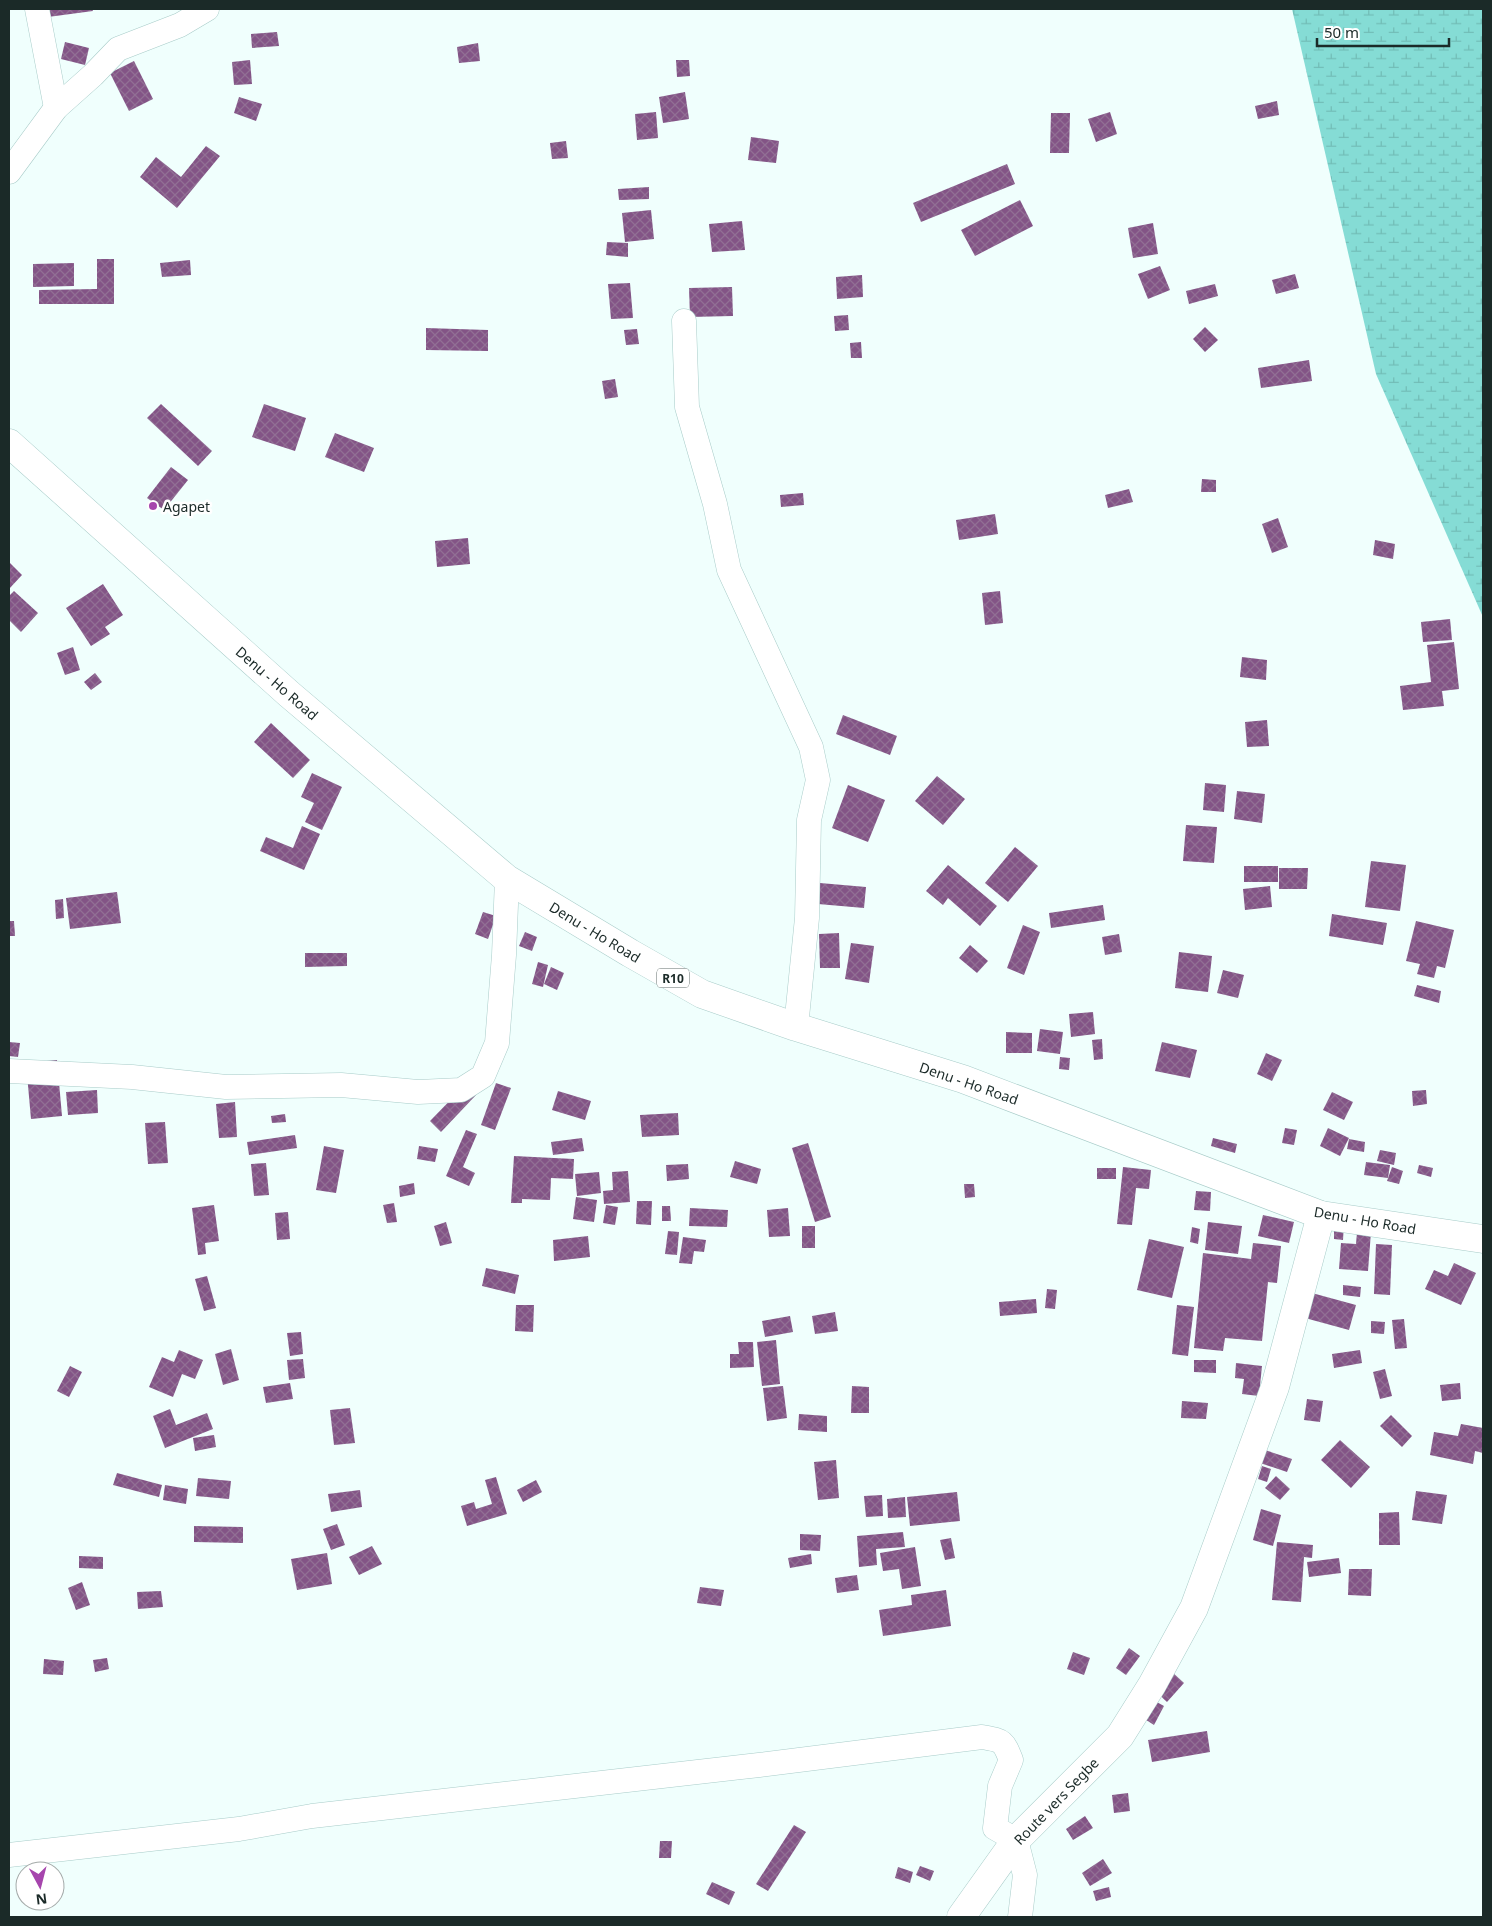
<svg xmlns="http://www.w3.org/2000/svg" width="1492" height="1926" viewBox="0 0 1492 1926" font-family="'Noto Sans',sans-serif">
	<defs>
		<pattern id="wetland-marsh" width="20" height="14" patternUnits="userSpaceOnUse" patternTransform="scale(1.25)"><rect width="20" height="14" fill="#85dcd5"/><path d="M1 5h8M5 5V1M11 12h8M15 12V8" fill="none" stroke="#72bdb7"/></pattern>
		<pattern id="building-cross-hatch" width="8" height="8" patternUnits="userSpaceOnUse" patternTransform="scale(1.25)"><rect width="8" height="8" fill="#835486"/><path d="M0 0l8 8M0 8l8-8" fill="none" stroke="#916f94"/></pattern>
	</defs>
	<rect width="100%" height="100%" fill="#f0fffd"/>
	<path fill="url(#wetland-marsh)" d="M1292,9H1483V617L1376,374Z"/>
	<g fill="url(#building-cross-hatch)">
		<path d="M46,9H92L93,11L48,17Z"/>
		<path d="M277,32L279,46L252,48L251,34Z"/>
		<path d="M65,42L89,48L85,65L61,59Z"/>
		<path d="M478,43L480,61L459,63L457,47Z"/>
		<path d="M250,60L252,84L234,85L232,62Z"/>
		<path d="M676,60H689L690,76L677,77Z"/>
		<path d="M134,61L153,99L129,111L110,73Z"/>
		<path d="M685,92L689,119L663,123L659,97Z"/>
		<path d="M239,97L262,104L256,121L234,113Z"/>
		<path d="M1277,101L1279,115L1258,119L1255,106Z"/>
		<path d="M656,112L658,138L637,140L635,114Z"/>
		<path d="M1110,112L1117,134L1096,142L1088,119Z"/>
		<path d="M1051,113H1070L1069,153H1050Z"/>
		<path d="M751,137L779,141L776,163L748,160Z"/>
		<path d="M566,141L568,158L552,159L550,143Z"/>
		<path d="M206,146L220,156L177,208L140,177L156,157L181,177Z"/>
		<path d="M1007,164L1015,184L921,222L913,203Z"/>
		<path d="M649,187V199L619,200L618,189Z"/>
		<path d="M1020,200L1033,226L975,256L961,230Z"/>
		<path d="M651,210L654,239L625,242L622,213Z"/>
		<path d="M742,221L745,250L712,252L709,224Z"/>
		<path d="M1153,223L1158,254L1133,258L1128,228Z"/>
		<path d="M607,242L628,243V257L606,255Z"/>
		<path d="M97,259H114V304H39V290L97,289Z"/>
		<path d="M190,260L191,275L162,277L160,263Z"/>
		<path d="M74,263V286L33,287V264Z"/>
		<path d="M1160,266L1170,290L1148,299L1138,274Z"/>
		<path d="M1295,274L1299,288L1276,294L1272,280Z"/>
		<path d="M862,275L863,297L837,299L836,277Z"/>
		<path d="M630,283L633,318L611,319L608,284Z"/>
		<path d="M1215,284L1218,296L1189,304L1186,291Z"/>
		<path d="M732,287L733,316L690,317L689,288Z"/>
		<path d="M848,315L849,330L835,331L834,316Z"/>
		<path d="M1205,327L1218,340L1205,352L1193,339Z"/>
		<path d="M426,328L488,330V351L426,350Z"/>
		<path d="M637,329L639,344L626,345L624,330Z"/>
		<path d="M861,342L862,358H851L850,343Z"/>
		<path d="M1309,360L1312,381L1261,388L1258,368Z"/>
		<path d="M615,379L618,397L605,399L602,381Z"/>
		<path d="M161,404L212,451L198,466L147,418Z"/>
		<path d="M264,404L306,418L295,451L252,437Z"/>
		<path d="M335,433L374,448L364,472L325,457Z"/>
		<path d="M171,467L188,480L164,510L147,498Z"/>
		<path d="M1202,479L1216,480V492H1201Z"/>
		<path d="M1129,489L1133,502L1108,508L1105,495Z"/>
		<path d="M803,493L804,505L781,507L780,495Z"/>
		<path d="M995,514L998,534L959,540L956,520Z"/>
		<path d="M1278,518L1288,547L1272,553L1262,524Z"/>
		<path d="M468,538L470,564L437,567L435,541Z"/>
		<path d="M1375,540L1395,544L1393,559L1373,555Z"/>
		<path d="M9,562L22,575L9,589Z"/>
		<path d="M103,584L123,615L105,627L110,634L91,646L66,608Z"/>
		<path d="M14,591L38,613L21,632L9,620V596Z"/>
		<path d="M1000,591L1003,623L985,625L982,593Z"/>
		<path d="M1450,619L1452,640L1423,642L1421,622Z"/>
		<path d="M1454,642L1459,689L1442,691L1444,706L1403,710L1400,686L1431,682L1427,645Z"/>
		<path d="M73,647L80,670L65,675L57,653Z"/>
		<path d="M1242,657L1267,660L1266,680L1240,677Z"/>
		<path d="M95,673L102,682L91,690L84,682Z"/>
		<path d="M843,715L897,736L890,755L836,734Z"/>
		<path d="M1267,720L1269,746L1247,747L1245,722Z"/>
		<path d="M271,723L310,760L293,778L254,742Z"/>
		<path d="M312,773L342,787L322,830L305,822L314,803L301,797Z"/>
		<path d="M937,776L965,799L943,825L915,801Z"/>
		<path d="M1205,783L1226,785L1224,812L1203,810Z"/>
		<path d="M848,785L885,800L868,842L832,828Z"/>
		<path d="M1237,791L1265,794L1262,823L1234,819Z"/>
		<path d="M1186,825L1217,827L1214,863L1183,861Z"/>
		<path d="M302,826L320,834L304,870L260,851L266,837L293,848Z"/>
		<path d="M1015,847L1038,866L1008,902L985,883Z"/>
		<path d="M1371,861L1406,865L1400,911L1365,907Z"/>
		<path d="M948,865L997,906L980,926L948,898L943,905L926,891Z"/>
		<rect x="1244" y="866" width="34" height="16"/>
		<path d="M1279,868H1308L1307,889H1279Z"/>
		<path d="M820,883L866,887L864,908L818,904Z"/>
		<path d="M1270,886L1272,907L1245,910L1243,889Z"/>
		<path d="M117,892L121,923L70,929L66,898Z"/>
		<path d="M63,899L64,918L56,919L55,900Z"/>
		<path d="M1103,905L1105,920L1051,928L1049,913Z"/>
		<path d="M483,912L496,916L488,939L475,934Z"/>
		<path d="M1332,914L1387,923L1383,945L1329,936Z"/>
		<path d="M9,921H14L15,936H9Z"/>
		<path d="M1416,921L1454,930L1445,968L1437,966L1434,978L1417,974L1420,964L1406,961Z"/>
		<path d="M1023,925L1040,932L1024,975L1007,968Z"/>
		<path d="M525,932L537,937L532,951L519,946Z"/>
		<path d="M839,933L840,968H820L819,934Z"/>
		<path d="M1119,934L1122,952L1105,955L1102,937Z"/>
		<path d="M851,943L874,946L869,983L845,979Z"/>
		<path d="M970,945L988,961L977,973L959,958Z"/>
		<path d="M1179,952L1212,956L1208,992L1175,988Z"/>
		<path d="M305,953H347V966L305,967Z"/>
		<path d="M538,962L548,965L543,987L532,984Z"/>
		<path d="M551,967L564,973L557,990L544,984Z"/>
		<path d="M1223,970L1244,975L1238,998L1217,993Z"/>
		<path d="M1417,985L1441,991L1439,1003L1414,996Z"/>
		<path d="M1093,1012L1095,1034L1071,1037L1069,1014Z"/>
		<path d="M1040,1029L1063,1032L1060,1054L1037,1051Z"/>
		<path d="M1006,1032L1032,1033V1053H1006Z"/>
		<path d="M1102,1039L1103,1059L1094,1060L1092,1040Z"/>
		<path d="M9,1042L20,1043L18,1057L9,1056Z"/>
		<path d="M1162,1042L1197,1050L1190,1078L1155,1071Z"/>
		<path d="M1266,1053L1282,1060L1272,1081L1257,1074Z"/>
		<path d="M1060,1057L1070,1058L1069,1070L1059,1069Z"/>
		<path d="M57,1060L62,1116L31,1119L26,1063Z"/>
		<path d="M496,1083L511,1088L495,1130L481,1125Z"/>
		<path d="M465,1085L476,1095L441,1132L430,1121Z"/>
		<path d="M97,1090L98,1113L68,1115L66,1092Z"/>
		<path d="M1426,1090L1427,1104L1413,1106L1412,1091Z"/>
		<path d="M558,1091L591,1101L585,1120L552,1110Z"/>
		<path d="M1332,1092L1353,1102L1344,1120L1323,1110Z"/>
		<path d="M235,1102L237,1137L219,1138L216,1104Z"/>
		<path d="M678,1113L679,1135L642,1137L640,1115Z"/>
		<path d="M285,1114L286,1122L272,1123L271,1116Z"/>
		<path d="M165,1122L168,1163L148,1164L145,1123Z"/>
		<path d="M1285,1128L1297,1130L1294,1145L1282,1143Z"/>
		<path d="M1328,1128L1349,1138L1340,1156L1320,1146Z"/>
		<path d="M466,1130L477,1134L463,1167L475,1173L469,1186L446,1176Z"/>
		<path d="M295,1135L297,1148L249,1155L247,1142Z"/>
		<path d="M582,1138L584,1151L553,1155L551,1142Z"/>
		<path d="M1213,1138L1237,1144L1235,1153L1211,1146Z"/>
		<path d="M1349,1139L1365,1142L1364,1152L1347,1149Z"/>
		<path d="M808,1143L831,1217L815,1222L792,1148Z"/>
		<path d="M324,1146L344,1150L336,1193L316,1190Z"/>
		<path d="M419,1146L438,1149L435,1162L417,1159Z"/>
		<path d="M1380,1150L1396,1153L1394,1165L1377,1161Z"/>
		<path d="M514,1156L574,1159L573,1179L551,1178L550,1200L522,1199V1203H511Z"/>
		<path d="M735,1161L761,1169L757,1184L730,1177Z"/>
		<path d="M1366,1162L1390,1165L1388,1178L1364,1175Z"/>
		<path d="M266,1163L269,1195L254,1196L251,1164Z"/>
		<path d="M688,1164L689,1179L667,1181L666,1165Z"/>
		<path d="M1419,1165L1433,1168L1431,1177L1417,1173Z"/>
		<path d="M1123,1167L1151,1170L1149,1189L1136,1188L1132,1225L1117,1224Z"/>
		<path d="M1392,1167L1403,1171L1399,1184L1387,1181Z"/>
		<rect x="1097" y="1168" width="19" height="11"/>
		<path d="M628,1171L630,1202L604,1204L603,1191L613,1190L612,1172Z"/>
		<path d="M599,1172L601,1193L577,1196L575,1174Z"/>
		<path d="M414,1183L415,1194L400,1197L399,1186Z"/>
		<path d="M964,1184H974L975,1197L965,1198Z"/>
		<path d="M1196,1191L1211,1192L1210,1211L1194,1210Z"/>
		<path d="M576,1197L597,1200L594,1222L573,1219Z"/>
		<path d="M637,1201H652L651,1225L636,1224Z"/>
		<path d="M394,1203L397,1222L387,1223L383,1205Z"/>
		<path d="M214,1205L219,1241L205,1243L206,1254L198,1255L192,1208Z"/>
		<path d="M606,1205L618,1207L615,1225L603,1223Z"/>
		<path d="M662,1206H670L671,1221H662Z"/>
		<path d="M690,1208L728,1210L727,1227L689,1226Z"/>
		<path d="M788,1208L790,1236L769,1237L767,1210Z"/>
		<path d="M288,1212L290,1239L277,1240L275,1213Z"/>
		<path d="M1263,1215L1294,1222L1289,1243L1258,1236Z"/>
		<path d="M446,1222L452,1243L440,1246L434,1226Z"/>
		<path d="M1208,1222L1242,1226L1238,1254L1205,1250Z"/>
		<path d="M1334,1225H1344L1343,1240L1334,1239Z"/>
		<rect x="802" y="1226" width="13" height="22"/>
		<path d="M1192,1227L1200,1229L1198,1244L1190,1242Z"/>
		<path d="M668,1231L679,1232L677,1255L665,1254Z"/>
		<path d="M1357,1232H1371L1368,1271L1339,1269L1341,1243L1356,1244Z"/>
		<path d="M588,1236L590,1257L554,1261L553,1240Z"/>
		<path d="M683,1237L706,1240L704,1252L694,1251L692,1264L679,1263Z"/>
		<path d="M1149,1239L1184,1247L1172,1298L1137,1290Z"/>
		<path d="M1253,1243L1281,1246L1277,1283L1268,1282L1262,1341L1225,1338L1223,1351L1194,1348L1203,1253L1251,1259Z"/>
		<path d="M1376,1244L1392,1245L1390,1295L1374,1294Z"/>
		<path d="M1454,1263L1476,1273L1461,1305L1425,1289L1434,1270L1448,1276Z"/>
		<path d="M486,1268L519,1275L515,1294L482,1286Z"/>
		<path d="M207,1276L216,1308L204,1311L195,1279Z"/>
		<path d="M1343,1285L1361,1287L1360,1297L1343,1295Z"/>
		<path d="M1047,1289L1057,1290L1055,1309L1045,1308Z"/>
		<path d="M1312,1293L1356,1305L1349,1330L1305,1318Z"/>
		<path d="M1036,1299L1037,1313L1000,1316L999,1302Z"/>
		<path d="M516,1305H534L533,1332L515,1331Z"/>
		<path d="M1177,1305L1194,1307L1188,1356L1172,1354Z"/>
		<path d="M835,1312L838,1331L815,1334L812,1316Z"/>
		<path d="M790,1316L793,1332L765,1337L762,1321Z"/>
		<path d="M1404,1319L1407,1348L1395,1349L1392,1320Z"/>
		<path d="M1371,1321L1385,1322L1384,1334L1371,1333Z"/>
		<path d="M301,1332L303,1354L290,1356L287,1333Z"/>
		<path d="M776,1340L780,1384L762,1386L757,1342Z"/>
		<path d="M738,1342H753L754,1367L730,1368V1354H739Z"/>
		<path d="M231,1349L239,1380L223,1385L215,1354Z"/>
		<path d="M179,1350L203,1360L195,1379L182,1374L173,1397L149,1387L162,1357L174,1362Z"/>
		<path d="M1360,1350L1362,1363L1334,1368L1332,1354Z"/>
		<path d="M303,1359L305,1378L289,1380L287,1360Z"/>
		<path d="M1194,1360H1216V1373L1194,1372Z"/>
		<path d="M1236,1363L1262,1366L1259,1396L1242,1394L1244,1379L1235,1378Z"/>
		<path d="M70,1366L82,1372L69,1397L57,1391Z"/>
		<path d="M1385,1369L1392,1396L1380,1399L1373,1372Z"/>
		<path d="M290,1383L293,1399L266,1403L263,1387Z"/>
		<path d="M1460,1383L1461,1399L1442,1401L1440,1385Z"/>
		<path d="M783,1386L787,1418L767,1421L763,1388Z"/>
		<path d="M852,1386L869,1387V1413H851Z"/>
		<path d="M1307,1399L1323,1401L1320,1422L1304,1420Z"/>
		<path d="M1182,1401L1208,1403L1206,1419L1181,1418Z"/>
		<path d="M350,1408L355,1443L334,1445L330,1410Z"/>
		<path d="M170,1409L176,1425L207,1413L213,1429L165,1448L153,1416Z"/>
		<path d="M799,1414L827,1416V1432L798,1430Z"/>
		<path d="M1391,1415L1412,1436L1402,1447L1380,1426Z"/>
		<path d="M1461,1424L1483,1428V1453L1475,1451L1473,1464L1430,1455L1434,1432L1458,1436Z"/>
		<path d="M214,1435L216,1447L195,1451L193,1438Z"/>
		<path d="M1340,1440L1370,1467L1351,1488L1321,1460Z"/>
		<path d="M1265,1450L1292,1459L1287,1472L1260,1463Z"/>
		<path d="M836,1460L839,1498L818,1500L814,1462Z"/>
		<path d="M1262,1466L1271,1469L1267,1482L1258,1479Z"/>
		<path d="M117,1473L162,1485L159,1497L113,1485Z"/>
		<path d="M1276,1476L1290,1489L1280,1500L1265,1488Z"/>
		<path d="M496,1477L507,1514L467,1526L461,1506L474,1502L476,1509L492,1504L485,1480Z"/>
		<path d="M198,1478L231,1481L229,1499L196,1496Z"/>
		<path d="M536,1480L542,1492L523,1502L517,1490Z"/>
		<path d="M165,1485L188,1489L186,1504L163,1500Z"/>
		<path d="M360,1490L362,1507L331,1512L328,1494Z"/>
		<path d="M1416,1491L1447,1495L1442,1524L1412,1520Z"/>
		<path d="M957,1492L960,1521L910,1526L907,1497Z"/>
		<path d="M882,1495L883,1516L866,1517L864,1496Z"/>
		<path d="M905,1497L906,1517L888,1518L887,1499Z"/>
		<path d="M1261,1509L1281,1515L1273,1546L1253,1540Z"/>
		<path d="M1399,1512L1400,1545H1379V1513Z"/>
		<path d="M337,1524L345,1545L331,1550L323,1529Z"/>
		<path d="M194,1526L243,1527V1543L194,1542Z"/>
		<path d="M903,1532L905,1547L876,1549L877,1565L859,1567L857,1536Z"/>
		<path d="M800,1534L821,1535L820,1551L800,1550Z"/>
		<path d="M951,1538L955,1558L945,1560L940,1540Z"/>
		<path d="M1277,1542L1313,1545L1312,1558L1304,1557L1301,1602L1272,1600Z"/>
		<path d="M372,1546L382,1564L359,1575L349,1557Z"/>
		<path d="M915,1547L921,1586L902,1589L899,1569L883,1571L880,1553Z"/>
		<path d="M327,1553L332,1584L297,1590L291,1559Z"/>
		<path d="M811,1554L812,1564L790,1568L788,1558Z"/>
		<path d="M79,1556L103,1557V1569L79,1568Z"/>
		<path d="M1339,1558L1341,1573L1309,1577L1307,1562Z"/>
		<path d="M1349,1569H1372L1371,1596L1348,1595Z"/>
		<path d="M857,1575L859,1590L837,1593L835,1578Z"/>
		<path d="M82,1582L90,1605L76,1610L68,1588Z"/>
		<path d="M700,1587L724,1590L721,1606L697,1603Z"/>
		<path d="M946,1590L951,1626L883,1636L879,1610L912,1605L911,1595Z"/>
		<path d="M161,1591L163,1607L138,1609L137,1592Z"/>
		<path d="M1129,1648L1140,1656L1126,1675L1116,1668Z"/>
		<path d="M1073,1652L1090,1658L1084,1675L1067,1669Z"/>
		<path d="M107,1658L109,1669L95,1672L93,1660Z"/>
		<path d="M44,1659L64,1661L63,1675L43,1674Z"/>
		<path d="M1171,1671L1184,1683L1167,1702L1154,1690Z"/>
		<path d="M1153,1700L1164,1706L1154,1725L1143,1718Z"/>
		<path d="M1207,1731L1210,1752L1152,1762L1148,1740Z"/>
		<path d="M1128,1793L1130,1811L1114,1813L1112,1795Z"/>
		<path d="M1085,1816L1093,1828L1073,1840L1066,1829Z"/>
		<path d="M794,1825L806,1832L768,1891L756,1884Z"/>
		<path d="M660,1841H672L671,1858H659Z"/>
		<path d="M1103,1859L1112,1873L1090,1886L1082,1873Z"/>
		<path d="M920,1866L934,1871L930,1881L916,1875Z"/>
		<path d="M898,1867L913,1872L910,1883L895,1878Z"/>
		<path d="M712,1882L735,1892L729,1905L706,1894Z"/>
		<path d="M1109,1887L1111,1897L1096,1901L1093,1891Z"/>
	</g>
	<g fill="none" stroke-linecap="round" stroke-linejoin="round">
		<g stroke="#a8ccc9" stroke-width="25">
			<g id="minor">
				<path d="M37,9L56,108"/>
				<path d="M9,172L56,108L93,75L118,49L180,25L207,9"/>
				<path d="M684,321L687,407L715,504L729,570L811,747L818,780L809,820L807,918L796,1027"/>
				<path d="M9,1071L132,1077L226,1087L341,1085L418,1092L461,1090L483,1076L497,1043L504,955L507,879"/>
				<path d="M9,1855L239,1829L312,1816L759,1765L982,1737C1003,1741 1003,1740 1011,1760L1000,1786L995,1828L1016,1840L1025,1875L1020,1917"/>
			</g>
		</g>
		<g stroke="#a8ccc9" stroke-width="29">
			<g id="major">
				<path d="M9,443L289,694L507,879L630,953L702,994L796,1027L963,1079L1321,1215L1483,1239"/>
				<path d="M961,1917L1016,1840L1120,1736L1152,1685L1194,1608L1275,1387L1321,1215"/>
			</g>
		</g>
		<use href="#minor" stroke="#fff" stroke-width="24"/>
		<use href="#major" stroke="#fff" stroke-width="28"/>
	</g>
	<circle fill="#a645ad" stroke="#fff" stroke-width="2" cx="153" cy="506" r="5"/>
	<g text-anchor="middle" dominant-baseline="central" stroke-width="5" stroke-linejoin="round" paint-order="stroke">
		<rect fill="#fff" stroke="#5f6a68" stroke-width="1" x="657" y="968.5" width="32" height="19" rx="4"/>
		<g font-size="12" font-weight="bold" fill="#1b2a28">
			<text x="673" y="978">R10</text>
		</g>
		<g font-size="14" fill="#1b2a28" stroke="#fff" text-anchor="start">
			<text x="163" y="506">Agapet</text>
		</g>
		<g font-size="14" fill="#1b2a28" stroke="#fff">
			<text transform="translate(277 683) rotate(41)">Denu - Ho Road</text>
			<text transform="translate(595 932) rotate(31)">Denu - Ho Road</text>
			<text transform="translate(969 1083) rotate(19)">Denu - Ho Road</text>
			<text transform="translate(1365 1220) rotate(10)">Denu - Ho Road</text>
			<text transform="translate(1056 1801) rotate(-46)">Route vers Segbe</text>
		</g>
	</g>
	<rect width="1492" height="1926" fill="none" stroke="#1b2a28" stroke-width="20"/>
	<g transform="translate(40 1886) rotate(173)"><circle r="24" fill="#ffffff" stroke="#a4aaa9"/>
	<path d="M0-4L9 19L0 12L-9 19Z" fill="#a645ad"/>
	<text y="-8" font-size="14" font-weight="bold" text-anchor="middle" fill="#1b2a28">N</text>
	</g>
	<path d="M1317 38v8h132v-8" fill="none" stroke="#1b2a28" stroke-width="2.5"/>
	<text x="1324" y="38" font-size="15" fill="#1b2a28" stroke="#ffffff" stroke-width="4" paint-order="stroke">50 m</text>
</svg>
